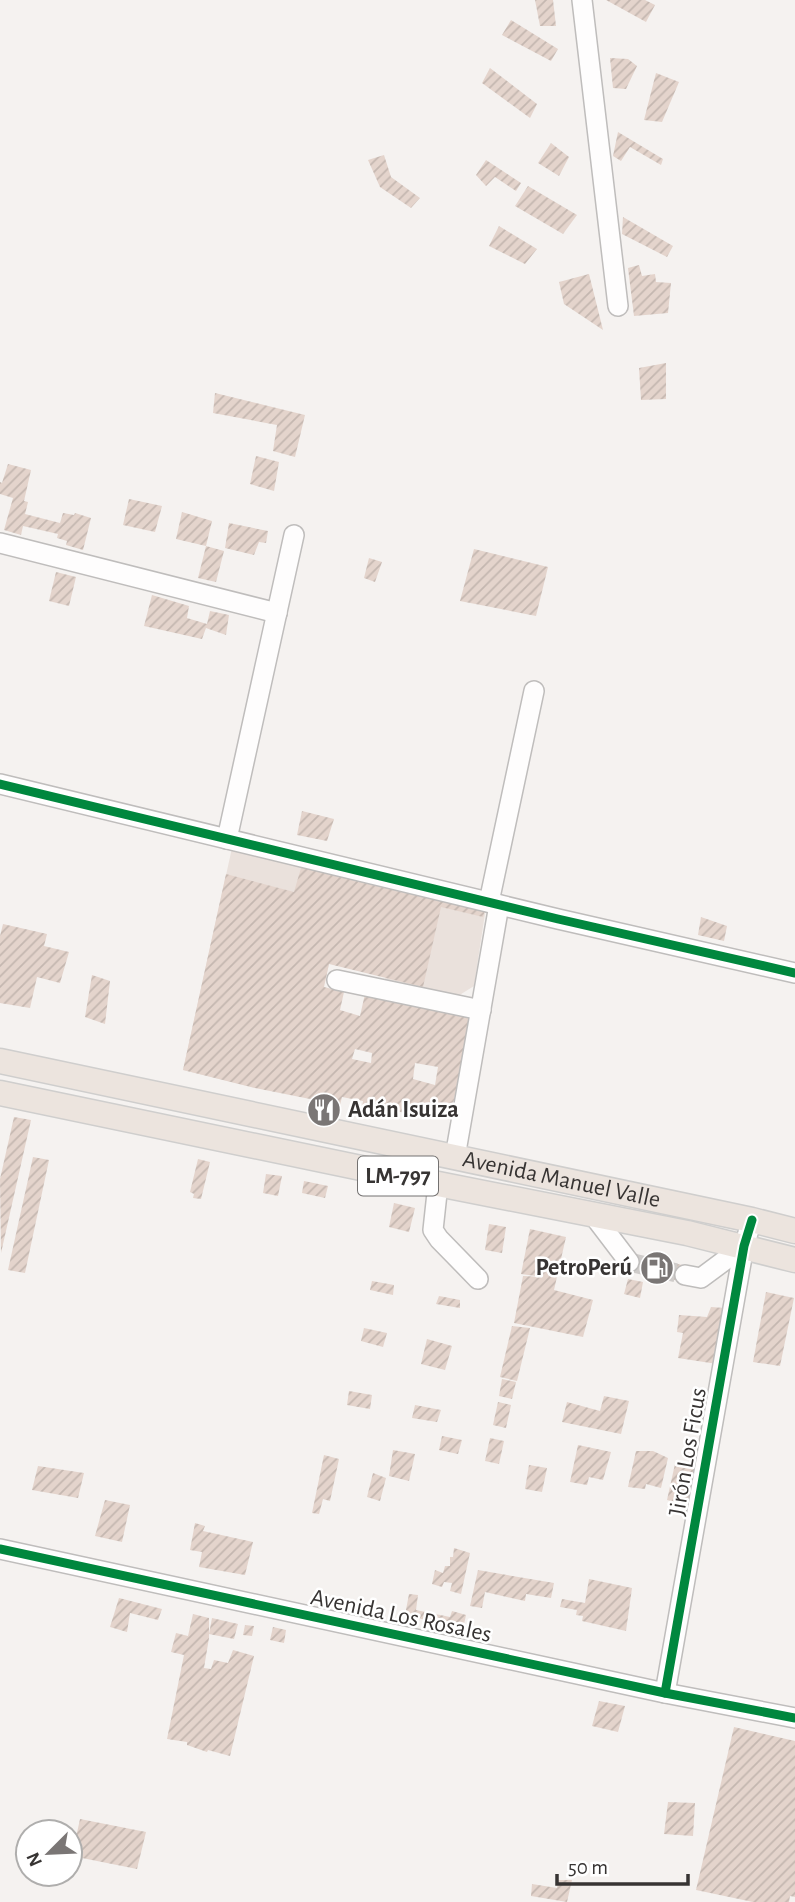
<svg xmlns="http://www.w3.org/2000/svg" width="795" height="1902" viewBox="0 0 795 1902" font-family="'Alegreya Sans',sans-serif">
	<defs>
		<pattern id="building-hatch" width="6" height="6" patternUnits="userSpaceOnUse" patternTransform="scale(1.75)"><rect width="6" height="6" fill="#e4d4cc"/><path d="M-1 1l2-2M0 6l6-6M5 7l2-2" fill="none" stroke="#c4b7b0"/></pattern>
	</defs>
	<rect width="100%" height="100%" fill="#f5f2f0"/>
	<path fill="#eae1dc" d="M232,848L486,907L474,986L458,996L385,979L396,930L340,917L325,981L278,972L255,1088L183,1070Z"/>
	<g fill="url(#building-hatch)" fill-rule="evenodd">
		<path d="M535,0H553L556,26H540Z"/>
		<path d="M606,0H645L655,5L646,22Z"/>
		<path d="M511,20L558,49L551,61L502,35Z"/>
		<path d="M610,58L628,59L637,66L626,89L613,88Z"/>
		<path d="M490,68L537,104L530,118L482,83Z"/>
		<path d="M656,73L679,82L662,122L644,120Z"/>
		<path d="M618,132L663,159L661,165L630,147L621,161L613,156Z"/>
		<path d="M551,143L569,157L559,176L538,163Z"/>
		<path d="M384,155L391,177L420,198L411,208L380,187L368,160Z"/>
		<path d="M486,160L521,183L516,191L495,177L486,186L476,175Z"/>
		<path d="M528,186L577,215L563,234L515,206Z"/>
		<path d="M623,217L673,246L667,257L622,234Z"/>
		<path d="M499,226L537,249L525,264L489,246Z"/>
		<path d="M639,265L642,276L655,274L656,282L671,283L668,313L634,316L628,268Z"/>
		<path d="M589,274L603,330L564,304L559,282Z"/>
		<path d="M666,363V399L641,400L639,368Z"/>
		<path d="M215,393L305,415L295,457L273,451L277,425L213,413Z"/>
		<path d="M256,456L279,462L274,491L250,484Z"/>
		<path d="M8,464L31,470L24,501L28,502L25,514L60,523L63,513L74,515L75,513L91,518L83,550L66,545L67,541L57,538L58,534L23,526L21,535L4,530L13,498L0,494V482L2,483Z"/>
		<path d="M129,499L162,506L155,532L123,525Z"/>
		<path d="M182,512L212,521L206,546L224,551L216,582L198,578L206,546L176,539Z"/>
		<path d="M229,523L268,531L266,543L259,542L254,555L225,548Z"/>
		<path d="M474,549L548,567L536,616L460,601Z"/>
		<path d="M369,558L382,562L375,582L364,578Z"/>
		<path d="M56,572L76,577L69,606L49,601Z"/>
		<path d="M152,595L189,606L187,618L207,624L210,611L229,615L226,635L206,628L202,639L144,626Z"/>
		<path d="M302,811L334,819L327,841L297,835Z"/>
		<path d="M303,861L486,907L483,917L441,907L423,987L329,964L324,987L344,992L340,1010L360,1016L365,994L471,1017L450,1119L407,1110V1114L385,1107L382,1116L361,1112L363,1101L342,1097L340,1105L255,1088L183,1070L226,874L294,892ZM355,1049L372,1053L371,1063L352,1059ZM415,1063L438,1067L435,1085L413,1079Z"/>
		<path d="M701,917L727,926L724,941L698,935Z"/>
		<path d="M3,924L47,934L44,946L69,952L60,983L37,977L30,1008L0,1003V936Z"/>
		<path d="M92,975L110,981L105,1024L85,1017Z"/>
		<path d="M14,1117L31,1120L1,1253L0,1179Z"/>
		<path d="M33,1157L49,1160L25,1273L8,1270Z"/>
		<path d="M198,1159L210,1162L201,1199L193,1198L194,1194L190,1192Z"/>
		<path d="M266,1174L282,1176L278,1196L263,1193Z"/>
		<path d="M304,1181L328,1186L325,1198L302,1193Z"/>
		<path d="M394,1203L415,1208L409,1232L389,1227Z"/>
		<path d="M489,1224L506,1227L502,1253L485,1250Z"/>
		<path d="M530,1229L566,1237L554,1290L593,1300L583,1337L514,1323L523,1276L543,1277L521,1274Z"/>
		<path d="M631,1254L687,1266L683,1282L627,1269Z"/>
		<path d="M628,1279L643,1282L640,1298L624,1294Z"/>
		<path d="M372,1281L394,1285L393,1295L370,1290Z"/>
		<path d="M766,1292L794,1298L780,1366L753,1362Z"/>
		<path d="M439,1296L460,1300V1308L436,1304Z"/>
		<path d="M711,1307L725,1308L717,1364L678,1358L683,1333L677,1332L679,1315L707,1317Z"/>
		<path d="M512,1326L530,1328L517,1381L500,1377Z"/>
		<path d="M364,1328L387,1333L383,1347L361,1341Z"/>
		<path d="M427,1339L452,1346L445,1370L421,1364Z"/>
		<path d="M502,1379L516,1382L512,1399L499,1396Z"/>
		<path d="M349,1391L372,1395L370,1409L347,1405Z"/>
		<path d="M604,1396L629,1401L621,1434L562,1422L567,1402L600,1411Z"/>
		<path d="M498,1402L511,1405L506,1428L493,1425Z"/>
		<path d="M415,1405L441,1410L437,1422L412,1418Z"/>
		<path d="M442,1436L462,1440L458,1454L439,1450Z"/>
		<path d="M490,1438L504,1441L499,1464L485,1461Z"/>
		<path d="M578,1445L611,1452L603,1480L589,1477L587,1485L570,1482Z"/>
		<path d="M393,1450L415,1454L409,1481L389,1476Z"/>
		<path d="M636,1451H653L668,1458L661,1488L646,1484L645,1489L628,1487Z"/>
		<path d="M324,1455L339,1459L330,1501L323,1499L319,1514L312,1513Z"/>
		<path d="M675,1464L695,1469L688,1505L667,1500Z"/>
		<path d="M529,1465L547,1468L542,1492L525,1489Z"/>
		<path d="M38,1466L84,1473L78,1498L32,1490Z"/>
		<path d="M373,1473L386,1478L380,1501L367,1497Z"/>
		<path d="M105,1500L130,1505L122,1542L95,1536Z"/>
		<path d="M195,1523L205,1526L203,1531L253,1542L245,1575L199,1567L202,1552L190,1550Z"/>
		<path d="M454,1548L470,1553L461,1594L450,1591L452,1583L444,1582L442,1587L432,1584L435,1570L443,1573L445,1566H450V1557H453Z"/>
		<path d="M478,1570L554,1583L551,1598L526,1594L525,1601L485,1592L482,1608L470,1606Z"/>
		<path d="M589,1579L632,1588L626,1631L582,1621L583,1616L576,1615L577,1610L560,1607L562,1599L585,1603Z"/>
		<path d="M409,1594L418,1595L416,1610L450,1617L452,1611L466,1615L463,1629L405,1615Z"/>
		<path d="M119,1598L162,1609L158,1620L130,1613L127,1632L110,1627Z"/>
		<path d="M193,1614L209,1618V1638L204,1668L211,1669L214,1660L228,1663L233,1650L254,1656L230,1756L208,1750L207,1752L187,1745V1742L167,1739L184,1655L171,1652L176,1633L188,1636Z"/>
		<path d="M212,1618L238,1624L234,1639L209,1634Z"/>
		<path d="M245,1625L254,1626L252,1636L243,1635Z"/>
		<path d="M273,1627L286,1630L284,1643L270,1640Z"/>
		<path d="M599,1701L625,1706L618,1732L592,1726Z"/>
		<path d="M734,1727L795,1741V1897L790,1896L789,1902H753L696,1890Z"/>
		<path d="M668,1802L695,1803L693,1836L664,1834Z"/>
		<path d="M80,1819L146,1832L137,1869L72,1856Z"/>
		<path d="M558,1880H572L567,1902L531,1896L532,1884L557,1888Z"/>
	</g>
	<g fill="none" stroke-linecap="round" stroke-linejoin="round">
		<path stroke="#cfccca" stroke-width="19" stroke-dasharray="19 10" stroke-linecap="butt" d="M629,1262L685,1275"/>
		<g stroke="#bfbdbc" stroke-width="22">
			<g id="minor">
				<path d="M582,0L618,306"/>
				<path d="M0,543L277,613"/>
				<path d="M0,784L558,919L795,973"/>
				<path d="M227,839L294,535"/>
				<path d="M489,902L534,691"/>
				<path d="M337,980L481,1010"/>
				<path d="M455,1157L499,905"/>
				<path d="M438,1184L433,1230L439,1239L478,1279"/>
				<path d="M594,1216L629,1262"/>
				<path d="M685,1275L701,1278L744,1246"/>
				<path d="M0,1549L665,1693L795,1718"/>
				<path d="M665,1693L744,1246L752,1220"/>
			</g>
		</g>
		<g stroke="#cfcecd" stroke-width="27">
			<g id="major">
				<path id="s1" d="M0,1061L752,1220L795,1231"/>
				<path d="M0,1093L438,1184L687,1233L795,1260"/>
			</g>
		</g>
		<use href="#minor" stroke="#fefdfd" stroke-width="19"/>
		<use href="#major" stroke="#ece4de" stroke-width="24"/>
		<g stroke="#fff" stroke-width="13">
			<g id="cycleway">
				<path d="M0,784L558,919L795,973"/>
				<path d="M0,1549L665,1693L795,1718"/>
				<path d="M665,1693L744,1246L752,1220"/>
			</g>
		</g>
		<use href="#cycleway" stroke="#00873e" stroke-width="9"/>
	</g>
	<defs>
		<g id="restaurant-disc" transform="scale(1.75)"><circle r="9.5" fill="#7a7675" stroke="#fff"/><path d="M-5-6h1v4h1v-4h1v4h1v-4h1v5L-1.5 .5V6h-2V.5L-5-1ZM5-6V6H3V1.5H1.5Q1.5-4 5-6Z" fill="#fff"/></g>
		<g id="fuel-disc" transform="scale(1.75)"><circle r="9.5" fill="#7a7675" stroke="#fff"/><path d="M-5.5-6h7V0h2V4h1.3V-2.5L3-4.5l.8-.8L6-3V5H2.5V1h-1V6h-7ZM-4.2-4.7v3.2H.2V-4.7Z" fill="#fff"/></g>
	</defs>
	<g fill-rule="evenodd">
		<use href="#restaurant-disc" x="324" y="1110"/>
		<use href="#fuel-disc" x="657" y="1268"/>
	</g>
	<g text-anchor="middle" dominant-baseline="central" stroke-width="5" stroke-linejoin="round" paint-order="stroke">
		<rect fill="#fff" stroke="#737170" stroke-width="2" x="358" y="1156.5" width="80" height="39" rx="5"/>
		<g font-size="23" font-weight="bold" fill="#373433">
			<text x="398" y="1176">LM-797</text>
		</g>
		<g font-size="24" font-weight="bold" fill="#373433" stroke="#fff" text-anchor="start">
			<text x="348" y="1110">Adán Isuiza</text>
			<text x="632" y="1268" text-anchor="end">PetroPerú</text>
		</g>
		<g font-size="24" fill="#373433" stroke="#fff">
			<text stroke="none"><textPath href="#s1" startOffset="574">Avenida Manuel Valle</textPath></text>
			<text transform="translate(688 1452) rotate(-80)">Jirón Los Ficus</text>
			<text transform="translate(401 1616) rotate(12)">Avenida Los Rosales</text>
		</g>
	</g>
	<g transform="translate(49 1853) rotate(246)"><circle r="33" fill="#ffffff" stroke="#afaead" stroke-width="2"/>
	<path d="M0-5L12 26L0 18L-12 26Z" fill="#7a7675"/>
	<text y="-10" font-size="19" font-weight="bold" text-anchor="middle" fill="#373433">N</text>
	</g>
	<path d="M557 1874v10h131v-10" fill="none" stroke="#373433" stroke-width="3.5"/>
	<text x="568" y="1874" font-size="21" fill="#373433" stroke="#ffffff" stroke-width="5" paint-order="stroke">50 m</text>
</svg>
